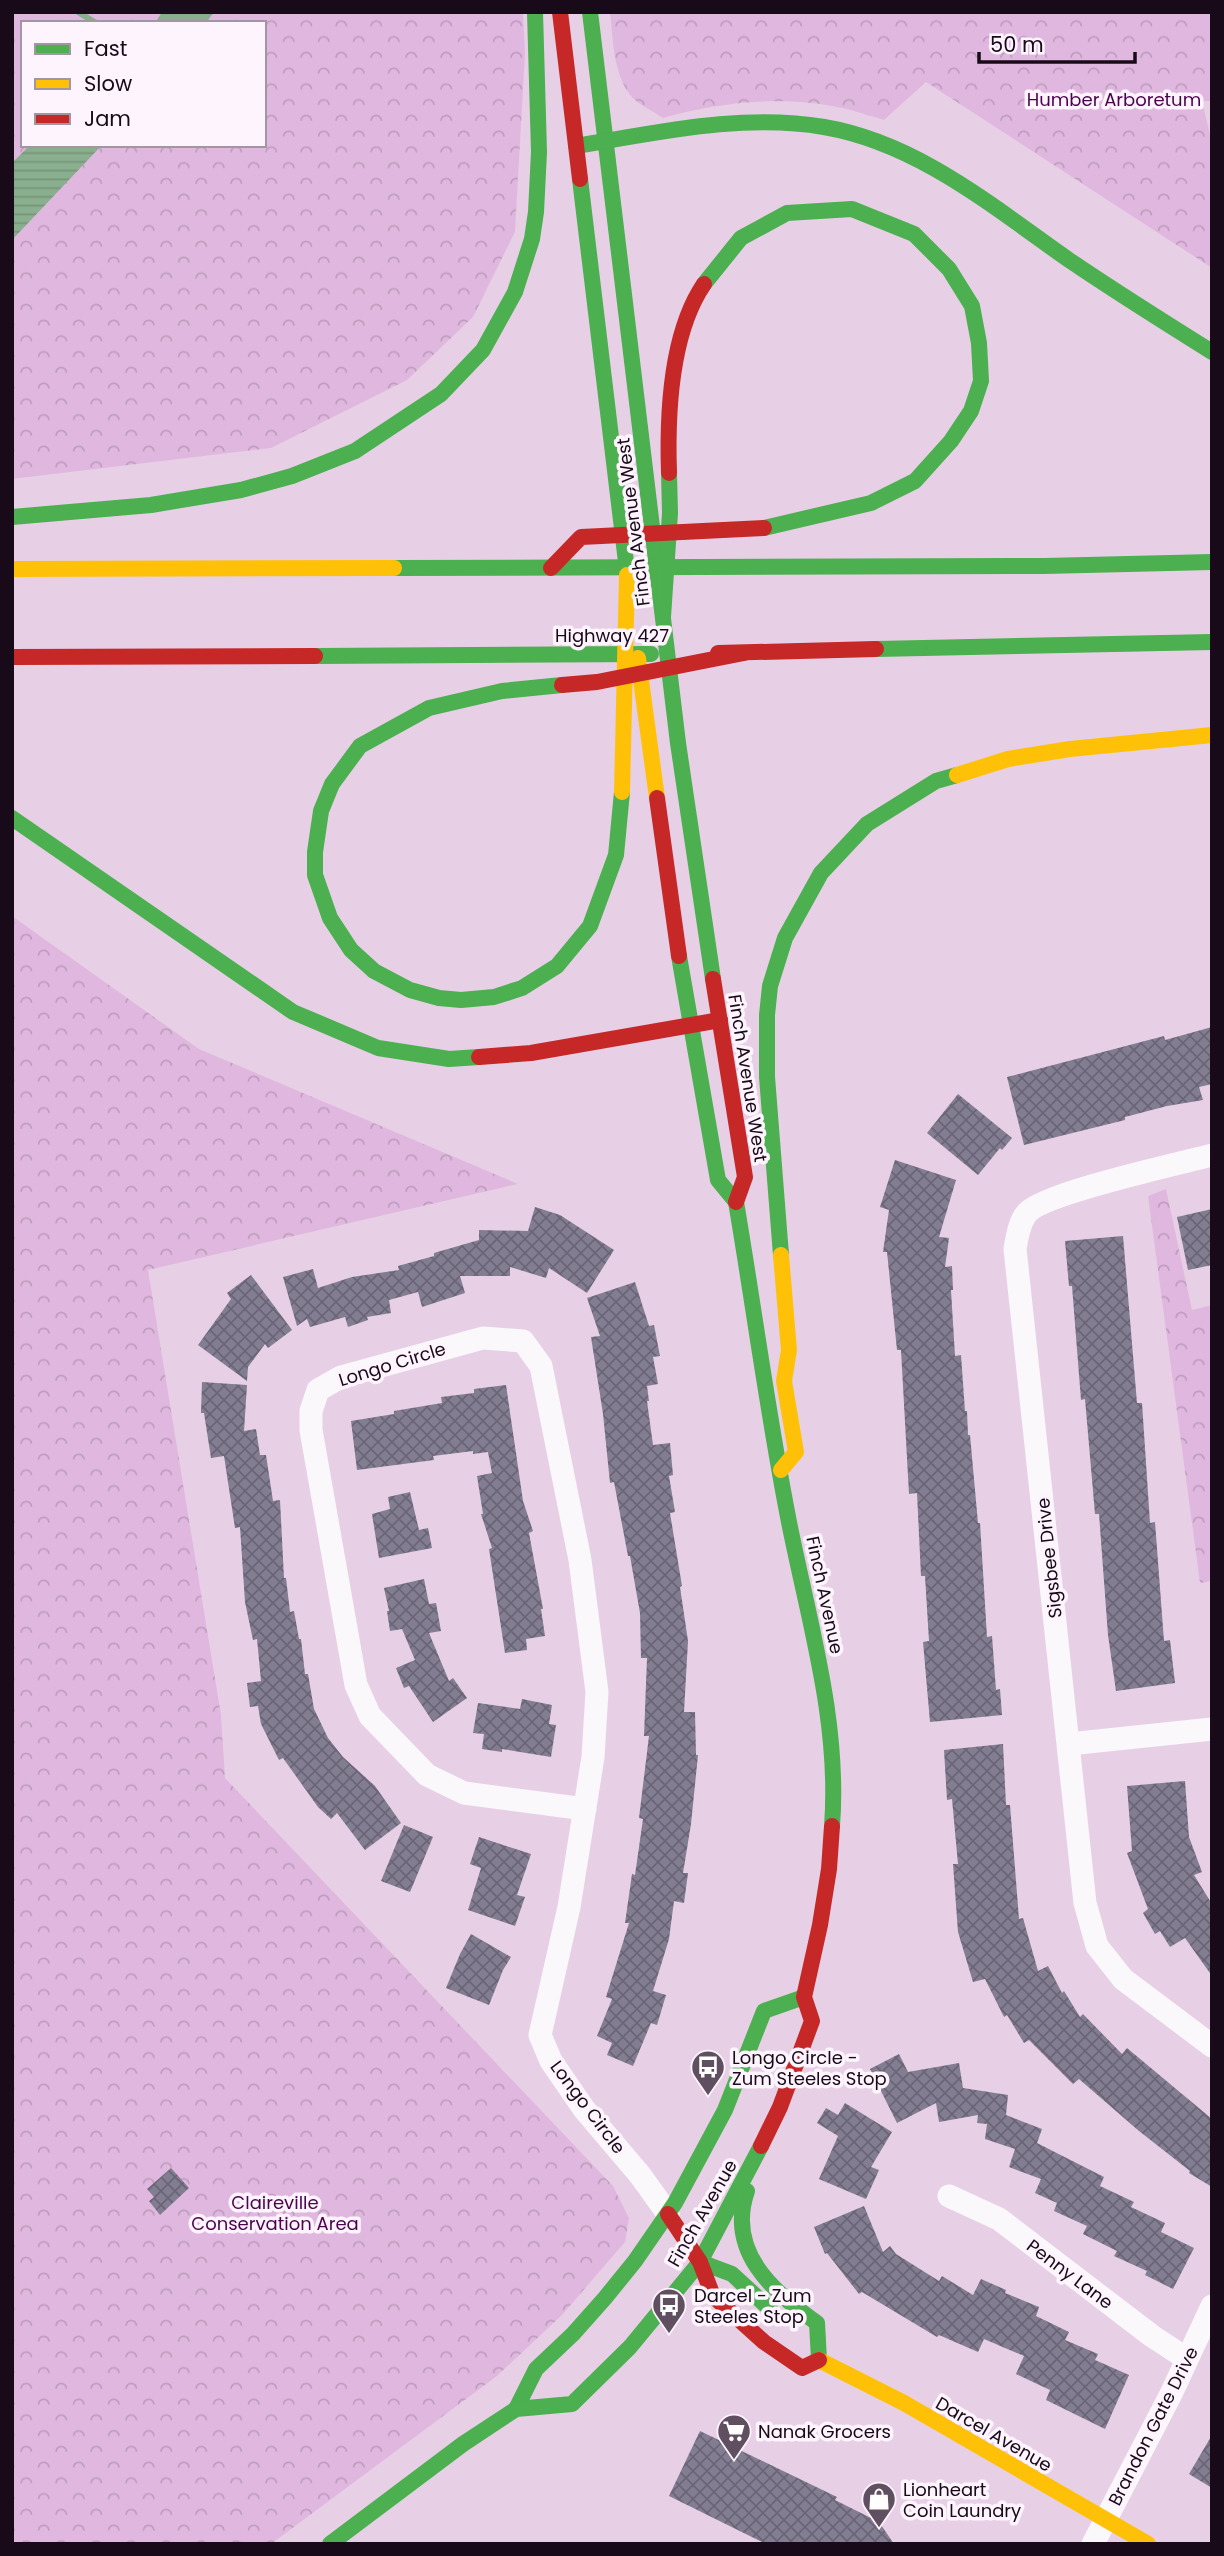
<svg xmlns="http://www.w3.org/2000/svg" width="1224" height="2556" viewBox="0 0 1224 2556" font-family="Poppins,sans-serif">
	<defs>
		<pattern id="forest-crowns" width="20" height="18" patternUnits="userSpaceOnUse" patternTransform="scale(1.75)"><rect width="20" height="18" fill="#e0b8df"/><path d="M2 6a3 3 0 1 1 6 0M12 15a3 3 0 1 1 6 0" fill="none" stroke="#bf9dbf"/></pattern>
		<pattern id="water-rules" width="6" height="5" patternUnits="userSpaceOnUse" patternTransform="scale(1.75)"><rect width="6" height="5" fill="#8aaf8e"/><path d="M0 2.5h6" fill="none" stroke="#76957a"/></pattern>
		<pattern id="building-cross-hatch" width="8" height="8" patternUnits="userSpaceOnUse" patternTransform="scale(1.75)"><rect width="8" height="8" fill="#837d92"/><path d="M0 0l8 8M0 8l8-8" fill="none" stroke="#6a6576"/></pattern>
	</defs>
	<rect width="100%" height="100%" fill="#e7d0e6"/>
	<g fill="url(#forest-crowns)" fill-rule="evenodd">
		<path d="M12,12H523L525,53L515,232L473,317L407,380L271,448L12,479ZM23,23H264V145H23Z"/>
		<path d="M610,12H1212V101H1202L1212,143V268L926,82L884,120C870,116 856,111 842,108C785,95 719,102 663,118C653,111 637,104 630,95C613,72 613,39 610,12Z"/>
		<path d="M12,916L199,1049L518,1184L148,1270L221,1715L225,1778L613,2186L629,2218L625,2242L562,2315L497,2376L271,2544H12Z"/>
		<path d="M1166,1189L1192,1310L1212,1305V1581L1200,1583L1148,1196Z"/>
	</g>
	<g fill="url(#water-rules)">
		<path d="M162,12H214L206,23H155Z"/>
		<path d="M30,145H102L12,240V163Z"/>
	</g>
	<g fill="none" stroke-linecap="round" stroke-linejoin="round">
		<path stroke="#8aaf8e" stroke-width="6" d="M78,12L96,23"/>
	</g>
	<g fill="url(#building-cross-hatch)">
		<path d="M1212,1027V1084L1199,1087L1203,1100L1167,1106L1125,1117V1120L1024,1145L1007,1077L1164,1036L1165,1040Z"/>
		<path d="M958,1094L1012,1138L1002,1150L1000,1148L978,1175L927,1133Z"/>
		<path d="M895,1160L956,1180L939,1237L949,1238L945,1267L952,1266L953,1290H951L955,1356L961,1355L965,1411H967L968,1435H970L978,1523H980L987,1637L992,1636L996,1690L1000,1689L1002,1715L930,1722L923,1642L929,1641L925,1576H921L917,1493L909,1494L901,1350H897L887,1252H883L889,1210L880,1207Z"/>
		<path d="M535,1207L560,1215L614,1250L587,1293L549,1268L546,1278L510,1267V1276H460L465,1293L422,1307L418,1292L389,1300L391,1313L367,1317L368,1320L348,1327L345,1317L310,1327L307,1319L297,1326L283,1277L313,1269L318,1288L352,1277L399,1270L398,1266L434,1256V1253L479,1240V1230L528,1231Z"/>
		<path d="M1212,1209V1265L1188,1270L1177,1217Z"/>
		<path d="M1123,1236L1137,1403H1142L1150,1523L1155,1522L1164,1641L1170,1640L1175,1683L1116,1691L1108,1635L1099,1514H1095L1085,1399L1081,1400L1072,1286H1069L1065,1241Z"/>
		<path d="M251,1275L292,1330L268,1348L265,1344L248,1367L247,1381L198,1345L231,1299L227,1293Z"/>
		<path d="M635,1282L649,1326L654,1325L660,1356L653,1357L658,1384L647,1386L649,1401H647L653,1445L670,1443L673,1475L669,1476L675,1512L670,1513L682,1586L680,1587L688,1641L684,1712H695L696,1755H698L691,1824L683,1873H688L684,1903L674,1901L669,1939L653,1991L666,1995L657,2025L651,2023L633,2066L607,2055L612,2043L597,2036L612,1999L606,1997L629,1923H625L632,1874L635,1875L643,1819L639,1818L649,1736H644L647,1658H641L640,1613L630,1556H628L614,1482L610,1483L603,1414L591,1337L600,1336L587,1298Z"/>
		<path d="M202,1382L247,1385L244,1431L256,1429L260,1455H266L273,1501L280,1500L284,1578H286L290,1612L294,1611L299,1639H301L305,1674H308L314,1709L328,1738L343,1757L375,1786L401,1823L365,1850L337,1813L331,1819L318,1807L283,1758L279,1760L261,1724L258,1706L250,1707L247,1683L261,1681L257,1639L253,1640L245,1602L240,1527L235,1528L224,1456L211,1458L204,1413H201Z"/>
		<path d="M506,1385L523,1501L533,1531L529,1533L543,1609H541L545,1636L526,1639L527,1650L505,1653L489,1549L492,1548L481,1514H483L477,1476L492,1473L488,1452L473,1454V1451L433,1456L434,1460L357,1470L351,1421L394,1414V1411L442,1403L441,1397L474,1393V1389Z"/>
		<path d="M410,1492L419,1530L428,1528L432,1548L379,1558L372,1514L390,1509L388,1497Z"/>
		<path d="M424,1579L429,1604L436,1603L441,1631L429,1633L449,1681L453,1678L467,1698L433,1722L409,1686L404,1688L396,1668L415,1660L402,1629L390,1631L387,1611H389L384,1588Z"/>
		<path d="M522,1699L552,1705L549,1724L556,1725L551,1757L502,1749V1752L482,1749L484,1734L473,1733L478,1703L520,1709Z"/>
		<path d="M1003,1744L1006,1805H1010L1019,1919L1023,1918L1038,1971L1048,1966L1062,1993L1064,1991L1080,2017L1083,2014L1122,2054L1127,2048L1212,2119V2187L1189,2173L1190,2171L1139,2131L1079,2079L1073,2084L1029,2040L1024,2043L1007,2015L1004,2017L985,1979L973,1982L958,1932L953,1864H958L952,1799L947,1800L944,1750Z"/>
		<path d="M1185,1781L1189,1837L1202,1872L1194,1875L1212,1904V1976L1185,1938L1170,1947L1160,1931L1155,1934L1143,1913L1148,1909L1127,1853L1132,1851L1127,1786Z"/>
		<path d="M404,1825L433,1837L410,1892L381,1881Z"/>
		<path d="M479,1837L531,1854L517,1895L525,1897L515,1926L468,1910L481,1868L470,1864Z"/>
		<path d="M471,1934L511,1957L503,1970L489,2005L446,1988L460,1954Z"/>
		<path d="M899,2054L908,2072L959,2063L963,2088L1008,2095L1006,2115L1042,2129L1037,2143L1104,2177L1100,2186L1134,2202L1131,2207L1165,2223L1161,2232L1194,2248L1173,2289L1145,2275L1147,2271L1114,2256L1117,2251L1083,2234L1087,2226L1054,2211L1057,2203L1035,2193L1041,2179L1009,2167L1015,2149L985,2139L987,2124L977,2123L978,2115L939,2122L936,2103L897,2123L870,2069Z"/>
		<path d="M845,2103L892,2132L871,2167L879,2170L866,2199L819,2179L838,2136L817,2123L826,2108L838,2115Z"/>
		<path d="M171,2168L189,2188L160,2215L149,2201L154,2197L147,2189Z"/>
		<path d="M864,2206L883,2252L890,2246L896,2254L939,2281L942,2276L973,2295L981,2279L1006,2290L1005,2293L1039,2307L1036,2316L1069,2332L1065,2340L1098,2354L1095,2360L1129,2375L1105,2429L1046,2400L1050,2390L1016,2374L1024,2356L984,2339L978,2352L939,2335L937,2337L862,2292L859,2294L827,2253L825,2254L814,2227Z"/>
		<path d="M700,2431L837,2497L835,2500L871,2518L875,2516L894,2544H766L669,2496Z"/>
		<path d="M1212,2435V2488L1189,2474Z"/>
	</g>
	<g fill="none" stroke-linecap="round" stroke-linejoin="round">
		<g stroke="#fbf8fb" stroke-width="23">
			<path d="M1212,1155C1178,1164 1044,1193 1027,1213C1019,1222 1017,1238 1015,1249L1085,1903L1097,1946L1123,1979L1212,2046"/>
			<path d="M1069,1744L1212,1729"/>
			<path d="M585,1809L464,1793L427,1775L370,1716L356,1685L311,1430V1411L318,1390L341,1377L483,1338L523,1341L541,1366L580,1560L597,1692L593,1757L569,1907L540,2035L551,2061L584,2109L640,2175L668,2214"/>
			<path d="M949,2196L999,2219L1152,2336L1187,2359"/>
			<path d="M1093,2544L1171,2394L1212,2306"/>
		</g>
		<g stroke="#4caf50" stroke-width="16">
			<path d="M590,12L678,743L713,979"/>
			<path d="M576,146C657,133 742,113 824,127C918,143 993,207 1069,260C1116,292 1164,322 1212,352"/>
			<path d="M580,179L626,562"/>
			<path d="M704,284L741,238L787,213L852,209L914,234L949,269L972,306L979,343L981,381L971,411L951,441L915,481L871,503L764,528"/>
			<path d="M12,517L151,505L241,490L292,476L355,451L441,394L483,350L515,292L532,239L536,212L539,152L535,12"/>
			<path d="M394,568L1044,566L1212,562"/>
			<path d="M663,617L670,513L669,473"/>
			<path d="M876,649L1212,642"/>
			<path d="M315,656L651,654"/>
			<path d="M562,685L502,691L429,708L360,746L332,784L321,811L315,852V875L330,918L351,950L374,971L410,990L439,998L461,1000L494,997L522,988L557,966L590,926L616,855L622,792"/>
			<path d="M12,818L293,1012L378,1048L449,1059L479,1057"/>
			<path d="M679,956L718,1180L736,1202C754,1308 768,1416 789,1522C809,1623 840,1722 832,1826"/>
			<path d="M781,1255L767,1077V1015L770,986L785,938L821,873L867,824L936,781L957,775"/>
			<path d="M747,2191C726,2251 773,2292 817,2323L819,2360"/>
			<path d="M700,2262L732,2274L772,2311"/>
			<path d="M516,2409L536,2369L573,2334L605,2298L635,2261L675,2203L725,2110L764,2011L804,1997"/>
			<path d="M330,2544L463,2444L516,2409L572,2404L630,2347L700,2262L761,2146"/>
		</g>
		<g stroke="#ffc107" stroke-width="16">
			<path d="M12,569L394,568"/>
			<path d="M638,658L657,798"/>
			<path d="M957,775L1008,759L1070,749L1212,735"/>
			<path d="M622,792L627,575"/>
			<path d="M781,1470L796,1452L784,1381L789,1350L781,1255"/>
			<path d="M819,2360L904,2403L1148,2544"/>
		</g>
		<g stroke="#c62828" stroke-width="16">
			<path d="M560,12L580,179"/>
			<path d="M669,473C667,414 670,334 704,284"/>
			<path d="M551,568L581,537L764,528"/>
			<path d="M718,653L876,649"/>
			<path d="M12,657L315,656"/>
			<path d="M562,685L597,682L744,653"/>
			<path d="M657,798L679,956"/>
			<path d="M713,979L745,1177L736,1202"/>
			<path d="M479,1057L531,1053L720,1020"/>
			<path d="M761,2146L780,2107L812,2021L804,1997L820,1925L829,1869L832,1826"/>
			<path d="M668,2214L700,2262L713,2296L764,2342L802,2368L819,2360"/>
		</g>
	</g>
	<defs>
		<g id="bus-pin" transform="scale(1.75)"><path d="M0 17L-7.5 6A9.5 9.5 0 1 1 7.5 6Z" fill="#604f60" stroke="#fdf4fd"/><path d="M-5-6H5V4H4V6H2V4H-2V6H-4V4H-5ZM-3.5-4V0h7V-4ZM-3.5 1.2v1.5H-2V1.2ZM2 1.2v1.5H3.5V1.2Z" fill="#fff"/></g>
		<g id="supermarket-pin" transform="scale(1.75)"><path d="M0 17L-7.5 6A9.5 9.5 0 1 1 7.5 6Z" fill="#604f60" stroke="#fdf4fd"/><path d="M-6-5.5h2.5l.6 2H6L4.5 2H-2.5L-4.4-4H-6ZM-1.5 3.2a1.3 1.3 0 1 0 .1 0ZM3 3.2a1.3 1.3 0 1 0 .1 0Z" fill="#fff"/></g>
		<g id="shop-pin" transform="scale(1.75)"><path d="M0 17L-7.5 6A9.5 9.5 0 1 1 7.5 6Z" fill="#604f60" stroke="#fdf4fd"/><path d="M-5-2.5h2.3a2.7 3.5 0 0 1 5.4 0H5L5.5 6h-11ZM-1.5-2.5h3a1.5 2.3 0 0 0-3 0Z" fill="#fff"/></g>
	</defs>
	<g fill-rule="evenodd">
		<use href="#bus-pin" x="708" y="2067"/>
		<use href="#bus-pin" x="669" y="2305"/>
		<use href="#supermarket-pin" x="734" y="2431"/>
		<use href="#shop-pin" x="879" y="2499"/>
	</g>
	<g text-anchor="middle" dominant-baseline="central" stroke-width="7" stroke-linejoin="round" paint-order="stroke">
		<g font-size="18" fill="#4d024f" stroke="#fdf4fd">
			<text x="1114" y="99">Humber Arboretum</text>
			<text x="275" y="2202">Claireville<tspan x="275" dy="21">Conservation Area</tspan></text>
		</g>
		<g font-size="18" fill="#180a18" stroke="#fdf4fd">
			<text transform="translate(633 522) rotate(-97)">Finch Avenue West</text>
			<text x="612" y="635">Highway 427</text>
			<text transform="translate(748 1078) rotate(81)">Finch Avenue West</text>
			<text transform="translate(392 1364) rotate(-17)">Longo Circle</text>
			<text transform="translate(1049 1558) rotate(-96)">Sigsbee Drive</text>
			<text transform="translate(825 1595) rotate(78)">Finch Avenue</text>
			<text transform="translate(588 2107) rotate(53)">Longo Circle</text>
			<text transform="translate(702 2213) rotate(-60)">Finch Avenue</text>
			<text transform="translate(1070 2274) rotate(37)">Penny Lane</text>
			<text transform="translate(1153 2426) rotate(-63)">Brandon Gate Drive</text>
			<text transform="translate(994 2434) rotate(30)">Darcel Avenue</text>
		</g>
		<g font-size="18" fill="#180a18" stroke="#fdf4fd" text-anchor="start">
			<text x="732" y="2057">Longo Circle -<tspan x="732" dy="21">Zum Steeles Stop</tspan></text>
			<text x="694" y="2295">Darcel - Zum<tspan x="694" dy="21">Steeles Stop</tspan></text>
			<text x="758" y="2431">Nanak Grocers</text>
			<text x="903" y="2489">Lionheart<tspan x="903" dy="21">Coin Laundry</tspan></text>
		</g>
	</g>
	<rect width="1224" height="2556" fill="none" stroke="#180a18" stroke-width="28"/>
	<rect x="21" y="21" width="245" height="126" fill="#fdf4fd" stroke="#a196a1" stroke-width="2"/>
	<rect x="35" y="44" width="35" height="10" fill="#4caf50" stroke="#a196a1" stroke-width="2"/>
	<text x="84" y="56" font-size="21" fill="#180a18">Fast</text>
	<rect x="35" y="79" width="35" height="10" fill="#ffc107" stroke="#a196a1" stroke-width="2"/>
	<text x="84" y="91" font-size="21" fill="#180a18">Slow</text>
	<rect x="35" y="114" width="35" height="10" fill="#c62828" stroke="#a196a1" stroke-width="2"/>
	<text x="84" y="126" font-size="21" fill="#180a18">Jam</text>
	<path d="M979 52v10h156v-10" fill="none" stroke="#180a18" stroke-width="3.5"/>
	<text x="990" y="52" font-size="21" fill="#180a18" stroke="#fdf4fd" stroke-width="5" paint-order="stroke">50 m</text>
</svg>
